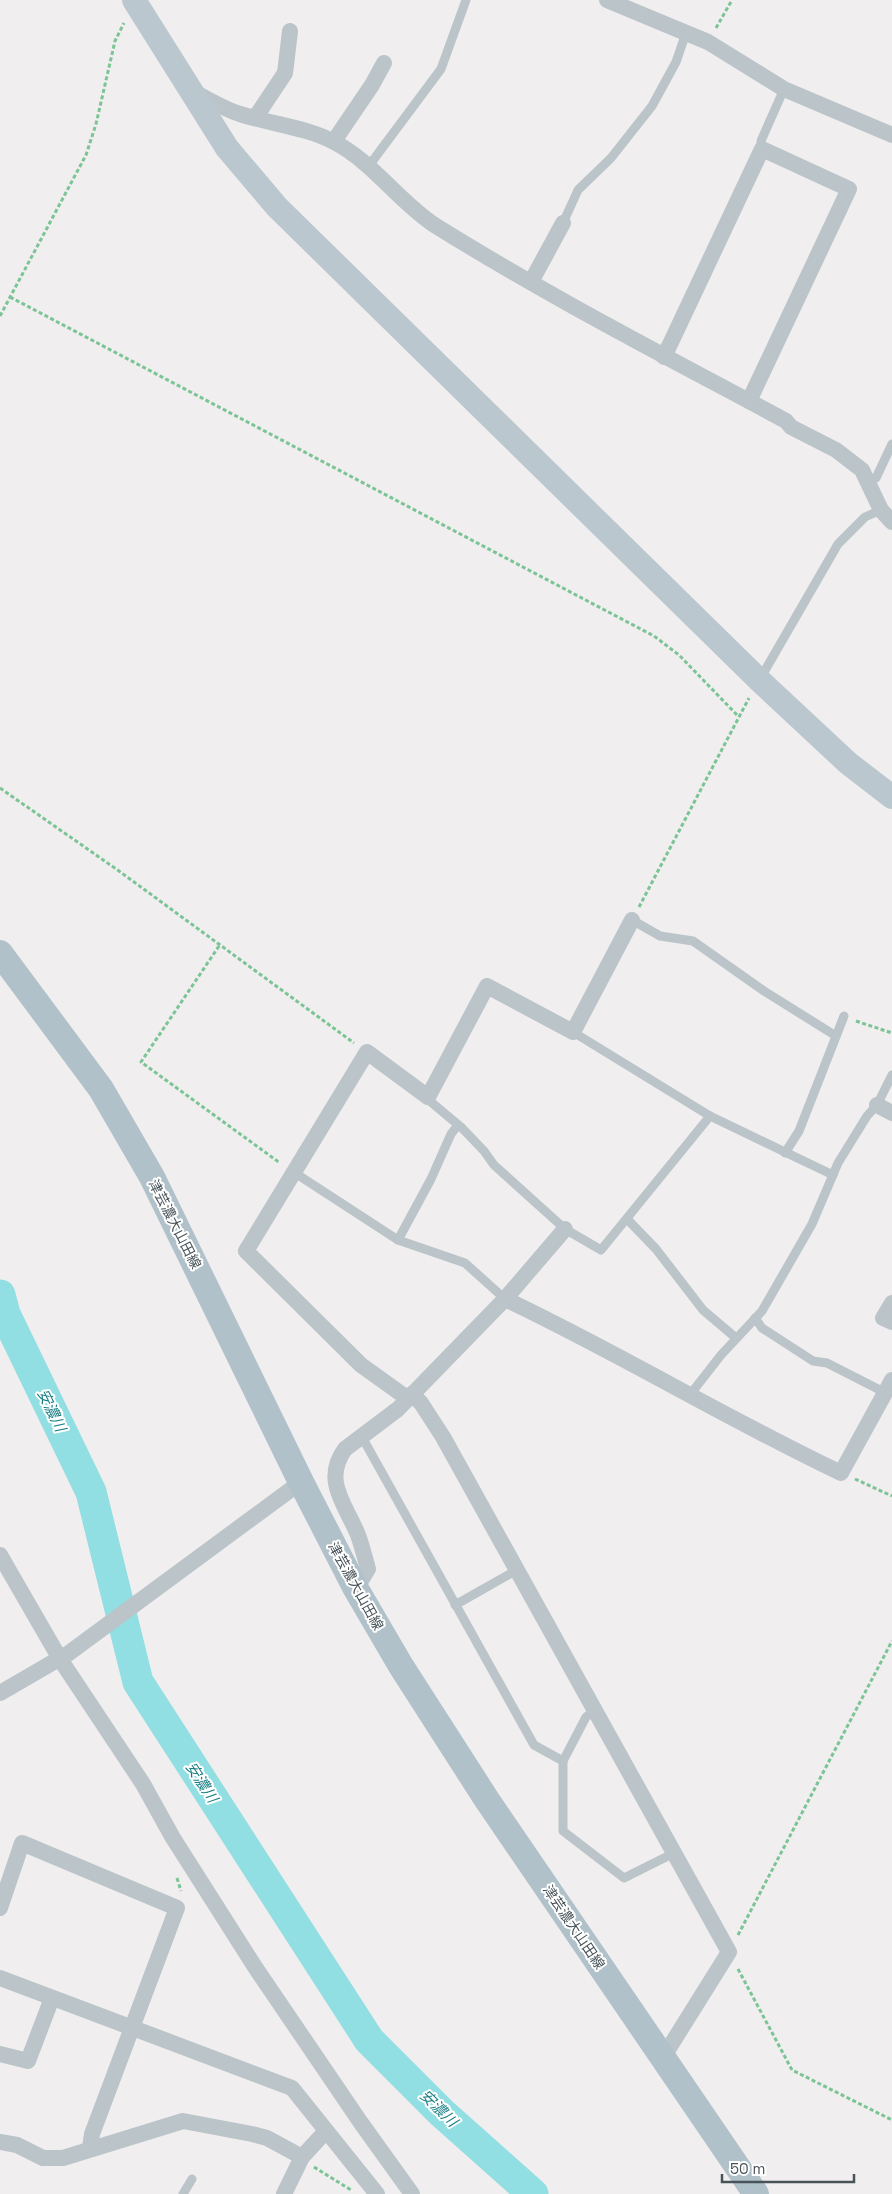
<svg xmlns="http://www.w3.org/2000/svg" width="892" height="2194" viewBox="0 0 892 2194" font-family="'Space Grotesk','Noto Sans JP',sans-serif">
	<rect width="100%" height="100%" fill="#f0eeee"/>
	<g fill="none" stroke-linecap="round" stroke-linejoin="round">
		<path stroke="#91dee3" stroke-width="31" d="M0,1295L5,1314L91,1492L138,1682L369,2040L442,2113L533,2194"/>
		<g stroke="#7bc495" stroke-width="3" stroke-dasharray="4 2.5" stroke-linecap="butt">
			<path d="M716,28L732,0"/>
			<path d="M10,297L654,636L679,655L738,716"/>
			<path d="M0,316L86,155L96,124L115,41L124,23"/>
			<path d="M0,788L119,871L354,1043"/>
			<path d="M639,907L749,698"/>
			<path d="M219,946L141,1062L280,1163"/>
			<path d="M856,1021L892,1033"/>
			<path d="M855,1479L892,1496"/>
			<path d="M177,1878L181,1891"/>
			<path d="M738,1935L892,1641"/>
			<path d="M738,1969L792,2070L892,2120"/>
			<path d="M314,2167L351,2190"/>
		</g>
		<g stroke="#bac4c9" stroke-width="9">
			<path d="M762,149L761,141L784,89"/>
			<path d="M368,167L441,69L466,0"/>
			<path d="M563,223L578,190L611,158L652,106L676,62L686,33"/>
			<path d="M868,483L876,478L892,444"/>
			<path d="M760,679L838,544L865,517L881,510"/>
			<path d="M632,920L660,936L693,941L764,991L836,1036"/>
			<path d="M573,1032L710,1116L833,1175"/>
			<path d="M428,1097L431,1102L462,1128L484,1151L494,1165L565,1229L601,1250L710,1116"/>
			<path d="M785,1153L799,1131L844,1016"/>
			<path d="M295,1173L398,1240L465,1263L505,1299"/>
			<path d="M627,1219L656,1249L703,1310L736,1338"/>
			<path d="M398,1240L431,1179L451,1134L458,1125"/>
			<path d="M755,1318L762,1328L813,1361L827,1363L878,1389L885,1395"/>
			<path d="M689,1396L721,1355L762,1311L812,1224L838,1163L867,1116L877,1105L892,1075"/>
			<path d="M362,1437L534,1745L563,1761V1831L624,1878L674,1853"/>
			<path d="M455,1605L517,1570"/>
			<path d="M563,1761L586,1717L595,1710"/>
			<path d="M183,2194L192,2179"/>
		</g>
		<g stroke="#bac4c9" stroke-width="16">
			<path d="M607,0L708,42L784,89L892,135"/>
			<path d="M192,91C208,99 224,109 240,114C270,124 306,127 334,142C373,162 399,202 436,226C550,297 669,358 786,421L791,427L836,450L862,470L881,510L892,522"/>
			<path d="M255,118L285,73L290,31"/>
			<path d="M334,141L372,85L384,63"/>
			<path d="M531,282L563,223"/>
			<path d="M664,357L762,149L849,189L749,401"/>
			<path d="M877,1105L892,1113"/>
			<path d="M505,1299C619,1353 727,1419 841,1473L892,1380"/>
			<path d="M892,1303L883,1318L892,1322"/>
			<path d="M412,1394L421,1403L443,1437L729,1952L664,2056"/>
			<path d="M407,1398L361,1365L246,1251L367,1052L428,1097L487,986L573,1032L632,920"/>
			<path d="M0,1555L60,1659L143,1784L173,1838L255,1967L361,2123L412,2194"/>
			<path d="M356,1589L368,1569C365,1558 362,1546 358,1535C346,1505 322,1481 345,1449L398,1409L505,1299L565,1229"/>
			<path d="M0,1693L69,1653L301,1482"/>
			<path d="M0,1908L22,1843L177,1908L92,2134L90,2148"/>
			<path d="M0,1978L292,2088L377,2194"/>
			<path d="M0,2054L28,2061L52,1998"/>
			<path d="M0,2142L17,2145L43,2158H63L183,2121L252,2134L267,2138L302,2157"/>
			<path d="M284,2194L302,2157L326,2131"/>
		</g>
		<path stroke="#bbc7ce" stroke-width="24" d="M134,0L227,148L277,207L759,680L848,763L892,797"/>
		<path stroke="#b0c1ca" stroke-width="26" d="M0,953L101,1089L152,1177L301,1482L356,1589L401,1666L487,1800L756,2194"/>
	</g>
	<g text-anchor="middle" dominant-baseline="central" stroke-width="4" stroke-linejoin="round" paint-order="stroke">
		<g font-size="14" fill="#485359" stroke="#fff">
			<text transform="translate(175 1224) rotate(63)">津芸濃大山田線</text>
			<text transform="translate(356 1586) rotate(61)">津芸濃大山田線</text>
			<text transform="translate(574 1927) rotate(56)">津芸濃大山田線</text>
		</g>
		<g font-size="15" font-style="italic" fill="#197f85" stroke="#fff">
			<text transform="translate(52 1410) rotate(64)">安濃川</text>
			<text transform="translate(202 1782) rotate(57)">安濃川</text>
			<text transform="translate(439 2108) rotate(44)">安濃川</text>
		</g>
	</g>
	<path d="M722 2174v8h132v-8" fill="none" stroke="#485359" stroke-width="2.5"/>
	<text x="730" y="2174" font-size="15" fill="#485359" stroke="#ffffff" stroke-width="4" paint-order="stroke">50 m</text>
</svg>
